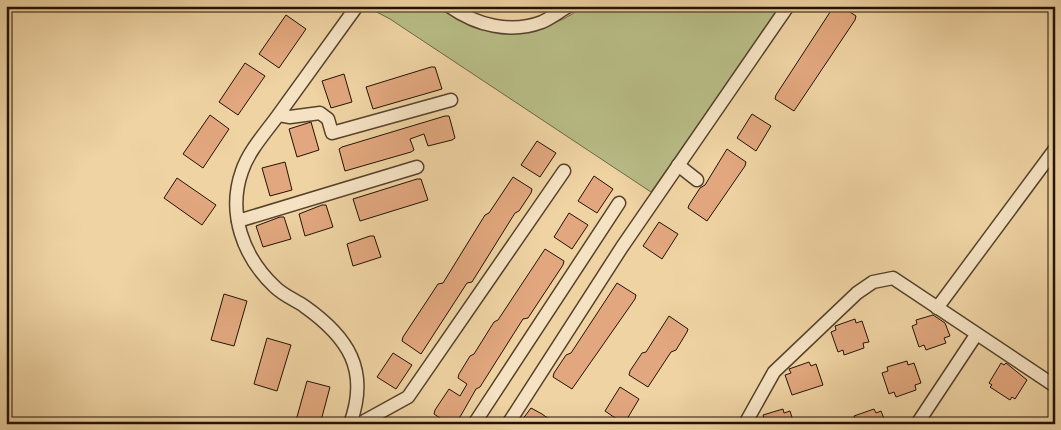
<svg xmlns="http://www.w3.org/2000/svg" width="1061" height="430" viewBox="0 0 1061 430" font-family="Vollkorn,serif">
	<rect width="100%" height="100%" fill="#efd3a3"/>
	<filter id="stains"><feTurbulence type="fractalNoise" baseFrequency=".004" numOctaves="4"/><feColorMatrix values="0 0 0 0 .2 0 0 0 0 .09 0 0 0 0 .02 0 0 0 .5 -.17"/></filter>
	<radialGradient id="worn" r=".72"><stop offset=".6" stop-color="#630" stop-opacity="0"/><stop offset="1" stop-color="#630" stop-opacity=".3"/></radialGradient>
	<path fill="#b8bc86" stroke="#6e6744" d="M370,6C389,6 422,3 440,6C451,9 461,23 472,27C502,38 560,29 582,6H781L651,192L390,19L369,8Z"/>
	<g fill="#e2a77e" stroke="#231203">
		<path d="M834,6H841L856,16L855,20L794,111L775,99L776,95Z"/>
		<path d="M286,15L306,29L279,68L259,54Z"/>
		<path d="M245,63L265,76L238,115L219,102Z"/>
		<path d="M431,67H435L442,89L373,109L366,87Z"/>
		<path d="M344,74L352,102L331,108L322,81Z"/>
		<path d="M752,114L771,126L756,151L737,138Z"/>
		<path d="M210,115L229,129L203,168L183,154Z"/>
		<path d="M445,116H449L451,123L455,138L452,140L428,146L424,134L410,139L414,150L411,152L345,171L339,149L342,147Z"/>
		<path d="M311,122L319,150L297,157L289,129Z"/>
		<path d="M537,141L556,153L540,177L521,165Z"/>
		<path d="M727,149L746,162L745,166L707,221L688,208L689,205L700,188L705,185Z"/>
		<path d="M285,162L292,190L270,196L262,168Z"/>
		<path d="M594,176L613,189L597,213L578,201Z"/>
		<path d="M513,177L532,189L531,193L519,211L515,213L472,282L467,283L421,354L402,341L403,337L438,284L443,283L485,215L489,213Z"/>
		<path d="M177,178L216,205L202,225L164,198Z"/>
		<path d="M417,179H421L428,200L360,221L353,199Z"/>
		<path d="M322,205H326L333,227L305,236L299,214Z"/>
		<path d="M569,213L588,225L572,249L554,237Z"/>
		<path d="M280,217H284L291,239L263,247L256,226Z"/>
		<path d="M659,222L678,234L662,259L643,246Z"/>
		<path d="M370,236H374L381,257L353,266L347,244Z"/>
		<path d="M545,249L564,261L563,265L528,318L523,319L480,387L476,389L456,424H449L434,414L435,410L449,389L460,396L467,384L458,378L459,374L470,356L474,354L494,322L498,320Z"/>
		<path d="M617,283L636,295L635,299L572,389L553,377L554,373L566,355L571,353Z"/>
		<path d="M224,294L247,301L234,346L211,340Z"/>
		<path d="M933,315L945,323L950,336L944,338L946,343L926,350L924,345L919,347L912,326L917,324L916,320Z"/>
		<path d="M669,316L688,329L687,332L676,350L671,352L648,387L629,375L630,371L642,353L646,352Z"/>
		<path d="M855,319L856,323L862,321L869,342L863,343L864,348L844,355L843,350L838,352L831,332L836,330L835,326Z"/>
		<path d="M267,338L291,345L277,391L254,384Z"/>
		<path d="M393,353L412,365L396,389L377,377Z"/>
		<path d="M907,361L908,365L914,363L921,383L915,385L916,390L896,397L894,392L889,394L882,373L888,371L887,367Z"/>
		<path d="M809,362L811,366L816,364L823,385L792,395L785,375L791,373L789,369Z"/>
		<path d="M1001,363L1004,365L1006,363L1027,380L1015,399L1012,397L1010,400L990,387L992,385L989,383Z"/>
		<path d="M307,381L330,387L322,417L319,424H295Z"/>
		<path d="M620,387L639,399L624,424L605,411Z"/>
		<path d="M531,408L542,414L556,424H519Z"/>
		<path d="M783,409L784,413L790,411L794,424H766L763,415Z"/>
		<path d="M874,409L876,413L881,411L886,424H857L854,416Z"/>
	</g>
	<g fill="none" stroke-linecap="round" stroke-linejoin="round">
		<g stroke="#56422b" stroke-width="15">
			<g id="minor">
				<path d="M449,6C476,25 510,34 542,22C551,18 560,11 569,6"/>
				<path d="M279,115L290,117L320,113L328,119L332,133L451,100"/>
				<path d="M678,165L697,180"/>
				<path d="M238,221L417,167"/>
				<path d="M937,308L1055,149"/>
				<path d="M350,424C370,370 348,337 304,306C295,300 283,295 275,287C243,257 227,213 242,171C249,150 267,131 279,114C305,78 331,42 357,6"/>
				<path d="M359,424L408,397L564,171"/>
				<path d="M474,424L619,203"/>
				<path d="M508,424L622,247L788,6"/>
				<path d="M745,424L774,372L857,293L873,282L893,278L1055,386"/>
				<path d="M917,424L976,335"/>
			</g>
		</g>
		<use href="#minor" stroke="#f5e2c3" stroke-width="12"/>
	</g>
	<rect width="1061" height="430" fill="none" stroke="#efd3a3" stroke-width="25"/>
	<rect x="8" y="8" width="1046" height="415" fill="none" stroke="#231203" stroke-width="2.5"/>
	<rect x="12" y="12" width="1036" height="405" fill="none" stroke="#231203"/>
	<rect width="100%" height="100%" filter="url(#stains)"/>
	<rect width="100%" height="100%" fill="url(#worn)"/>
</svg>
